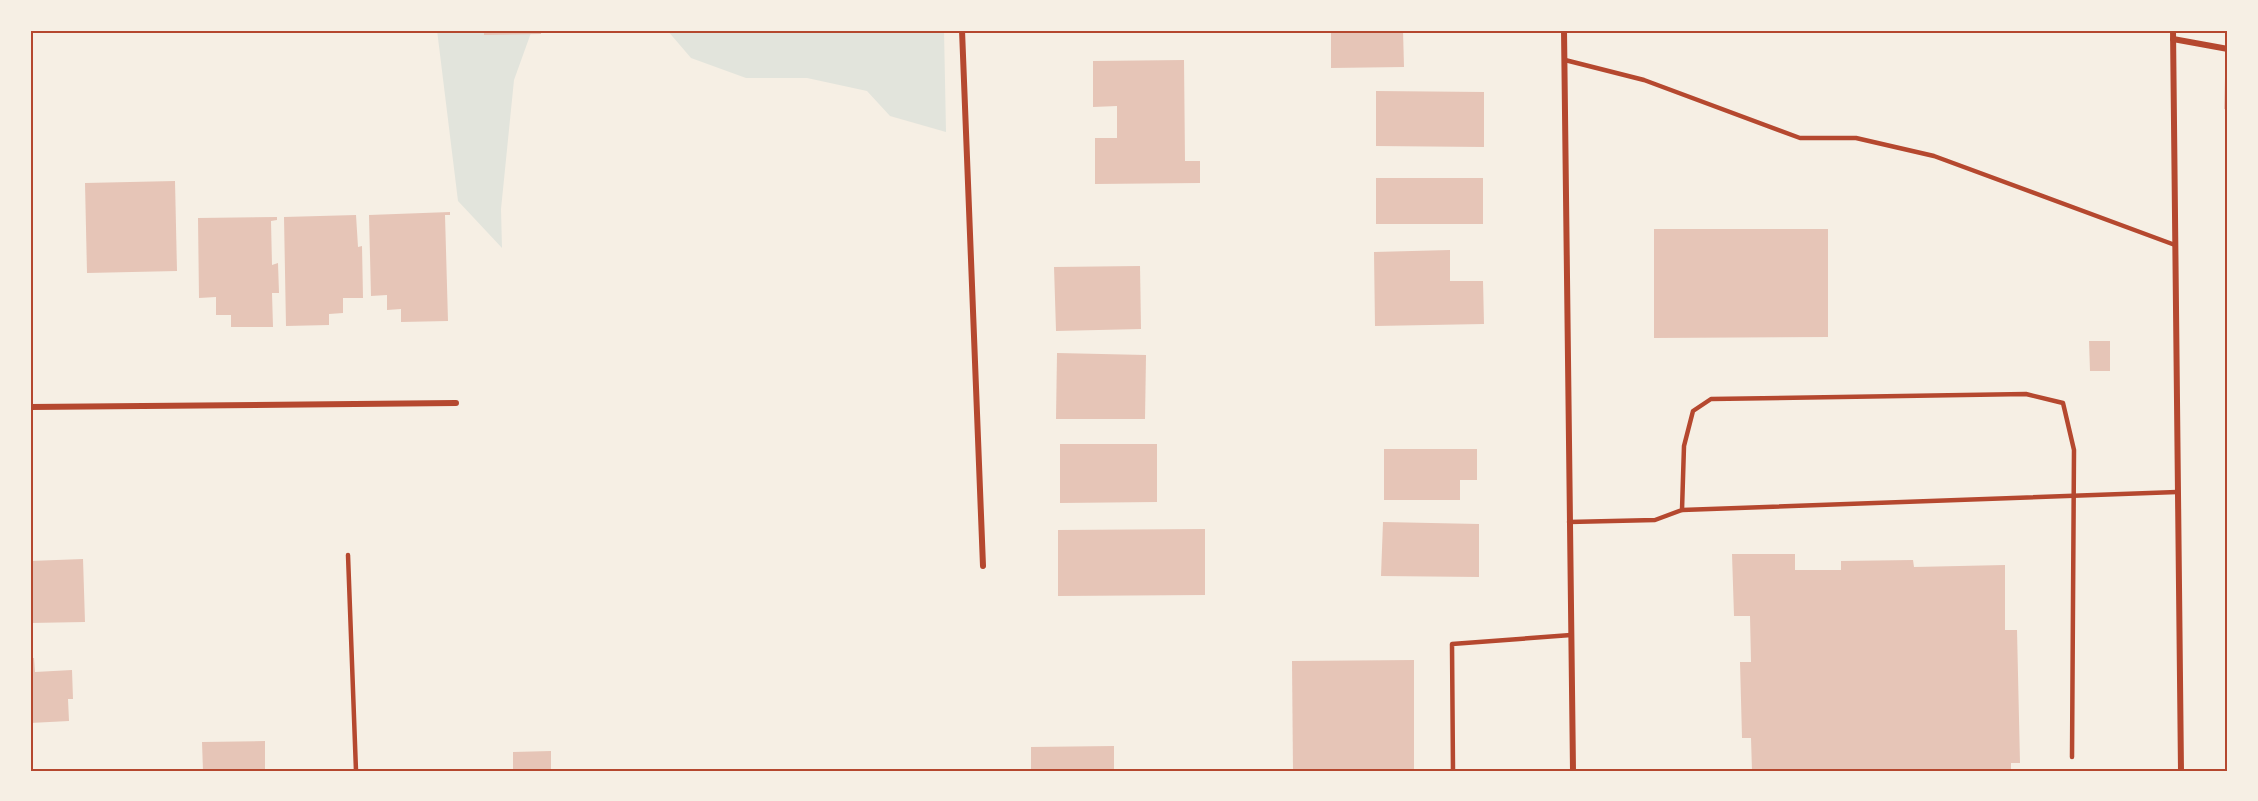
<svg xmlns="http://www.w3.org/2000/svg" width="2258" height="801" viewBox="0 0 2258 801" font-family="Cabin,sans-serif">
	<rect width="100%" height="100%" fill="#f6efe4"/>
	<g fill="#e2e4dc">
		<path d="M437,30H532L514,80L501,209L502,248L458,201Z"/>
		<path d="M667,30H944L946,132L890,116L867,91L807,78H746L691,58Z"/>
	</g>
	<g fill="#e6c5b7">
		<rect x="30" y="30" width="70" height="3"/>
		<path d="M484,30H541V34L484,35Z"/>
		<path d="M1331,30H1403L1404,67L1331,68Z"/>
		<path d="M1184,60L1185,161H1200V183L1095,184V138H1117V106L1093,107V61Z"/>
		<path d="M2225,78H2228V110L2224,109Z"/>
		<path d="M1376,91L1484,92V147L1376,146Z"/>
		<rect x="1376" y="178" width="107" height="46"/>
		<path d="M175,181L177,271L87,273L85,183Z"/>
		<path d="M450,212V215H445L448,321L401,322V309L387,310V295L371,296L369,215Z"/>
		<path d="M356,215L358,247L362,246L363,298H343V313L329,314V325L286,326L284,217Z"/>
		<path d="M277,217V220L271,221L272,265L278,263L279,293H272L273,327H231V315H216V297L199,298L198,218Z"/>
		<path d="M1654,229H1828V337L1654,338Z"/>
		<path d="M1450,250V281H1483L1484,324L1375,326L1374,252Z"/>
		<path d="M1140,266L1141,329L1056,331L1054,267Z"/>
		<path d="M2089,341H2110V371H2090Z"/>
		<path d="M1057,353L1146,355L1145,419H1056Z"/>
		<path d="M1060,444H1157V502L1060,503Z"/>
		<path d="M1384,449H1477V480H1460V500H1384Z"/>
		<path d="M1383,522L1479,524V577L1381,576Z"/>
		<path d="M1205,529V595L1058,596V530Z"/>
		<path d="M1732,554H1795V570H1841V561L1913,560L1914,567L2005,565V630H2017L2020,763H2011V771H1752L1751,738H1742L1740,662H1751L1750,616H1734Z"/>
		<path d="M83,559L85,622L30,623V561Z"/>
		<path d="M30,658H34L35,672L72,670L73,699H68L69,721L30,723Z"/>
		<path d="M1414,660V771H1293L1292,661Z"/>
		<path d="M265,741V771H203L202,742Z"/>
		<path d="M1114,746V771H1031V747Z"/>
		<path d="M551,751V771H513V752Z"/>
	</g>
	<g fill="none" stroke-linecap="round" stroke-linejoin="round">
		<g stroke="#b5482f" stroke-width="4.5">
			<path d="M1565,60L1644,80L1800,138H1856L1934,156L2175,245"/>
			<path d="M1682,510L2177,492"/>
			<path d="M1569,522L1655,520L1682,510L1684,446L1693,411L1711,399L2026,394L2063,403L2074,450L2072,757"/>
			<path d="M348,555L356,771"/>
			<path d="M1453,771L1452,644L1571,635"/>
		</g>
		<g stroke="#b5482f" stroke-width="6">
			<path d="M962,30L983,566"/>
			<path d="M1564,30L1573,771"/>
			<path d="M2173,30L2181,771"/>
			<path d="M2173,39L2228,49"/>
			<path d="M30,407L456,403"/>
		</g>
	</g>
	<rect width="2258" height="801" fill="none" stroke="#f6efe4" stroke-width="63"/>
	<rect x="32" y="32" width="2194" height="738" fill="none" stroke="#b5482f" stroke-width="2"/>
</svg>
